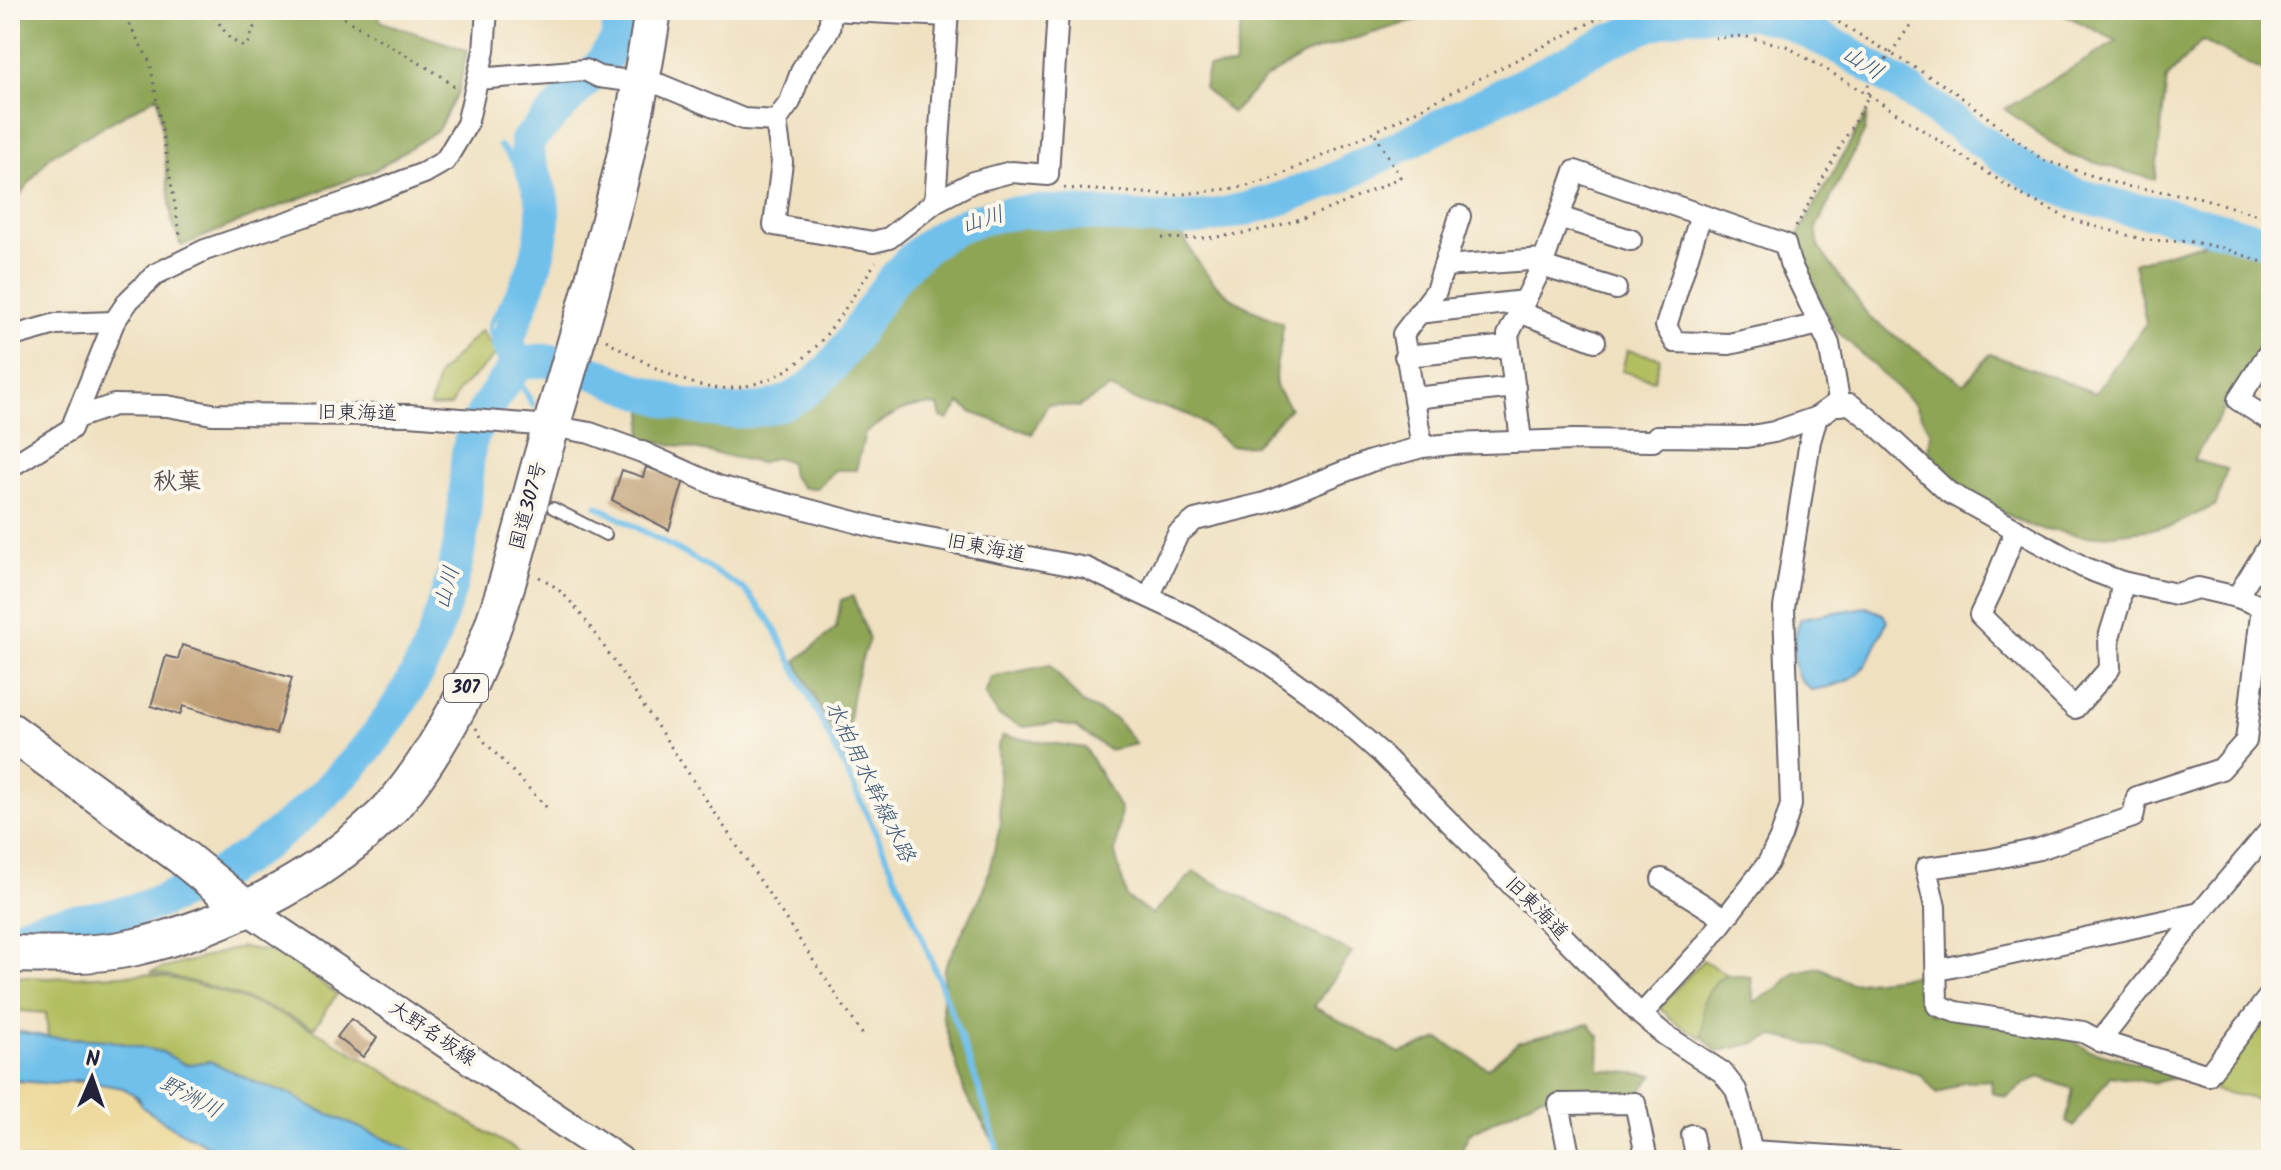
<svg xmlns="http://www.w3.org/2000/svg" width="2281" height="1170" viewBox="0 0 2281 1170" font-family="Kalam,'Klee One',sans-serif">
	<rect width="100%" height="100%" fill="#fbf7ec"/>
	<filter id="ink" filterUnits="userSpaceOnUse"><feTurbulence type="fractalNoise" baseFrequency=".0125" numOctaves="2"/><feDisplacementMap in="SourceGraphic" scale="16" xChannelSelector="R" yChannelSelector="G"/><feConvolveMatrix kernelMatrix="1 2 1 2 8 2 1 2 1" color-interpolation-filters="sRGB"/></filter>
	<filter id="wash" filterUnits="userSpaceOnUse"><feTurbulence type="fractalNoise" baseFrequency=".006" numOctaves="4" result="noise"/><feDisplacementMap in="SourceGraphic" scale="32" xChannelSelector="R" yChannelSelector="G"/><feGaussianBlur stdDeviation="1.8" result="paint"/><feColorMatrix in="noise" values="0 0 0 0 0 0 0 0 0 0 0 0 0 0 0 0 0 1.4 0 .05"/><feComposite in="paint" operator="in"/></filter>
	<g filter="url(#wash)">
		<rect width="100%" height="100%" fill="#efe0c0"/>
		<g fill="#b3be60" stroke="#6a704e" stroke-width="2">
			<path d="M481,330L497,354L459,390L451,406L430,407L439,374Z"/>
			<path d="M1627,350L1660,358L1654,380L1622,371Z"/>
			<path d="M241,947L281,954L337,994L314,1028C262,1002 208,983 150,972Z"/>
			<path d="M1703,960L1728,975C1698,991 1706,1011 1702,1038L1673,1021L1659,1007Z"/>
			<path d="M146,974C206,983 264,1005 318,1032L533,1160H433L310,1106L290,1094L259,1084L210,1061L186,1065L162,1052L106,1040L48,1037L46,1013L10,1010V976L47,978Z"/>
			<path d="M2271,1019V1103L2210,1089L2265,1020Z"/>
		</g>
		<g fill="#8ea556" stroke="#586448" stroke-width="2">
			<path d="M10,10H375L382,22L467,50L459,90L438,130L375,170L254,216L181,246L172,221L158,96L49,157L10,208Z"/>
			<path d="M1260,10H1448L1308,53L1266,78L1232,113L1204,88L1208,67L1234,66L1242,22Z"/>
			<path d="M2055,10H2257L2271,24V75L2202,41L2167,78L2155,180L2069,155L2005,109L2117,41Z"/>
			<path d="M1867,113L1865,130L1816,228L1819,248L1870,318L1964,384L1990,354L2095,393L2146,323L2134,263L2222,237L2271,253V331L2193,460L2227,469L2216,505L2170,527L2088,537L2029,526L1972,496L1928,454L1931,432L1914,404L1833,327L1798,250L1797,237Z"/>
			<path d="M1006,217H1041L1130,229L1180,230C1207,285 1226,300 1282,323C1285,344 1272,364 1276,385C1277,392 1286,401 1290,408L1254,445L1230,446L1204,424L1189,415L1165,407L1143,404L1110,388L1078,407L1048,404L1032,434L973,413L960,403L948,420L941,417L938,406C908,402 889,416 865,433L856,470H835L817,488H803L792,476L790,462L776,457L760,463L641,438L645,405L718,424L781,414L810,398L837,376L855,357L892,296L910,273L934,252L956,235L983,223Z"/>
			<path d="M853,596L869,639C852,683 847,715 848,763L796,661L836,628L841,600Z"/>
			<path d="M1050,665L1082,703L1116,719L1136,744L1109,750L1075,727L1056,723L1023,727L999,716L985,695L991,677Z"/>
			<path d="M1003,736L1085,748L1121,810L1115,853L1127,898L1152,914L1194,872L1352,953L1314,1007L1400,1053L1439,1039L1488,1068L1519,1042L1589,1024L1600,1038L1599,1070L1654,1075L1638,1094L1590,1090L1539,1097L1469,1134L1457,1160H1005L965,1094L942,1015L944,968L984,890L1000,827L998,745Z"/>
			<path d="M1819,967L1850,983L1927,974L1930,1013L2072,1040L2088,1050L2184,1075L2154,1083L2110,1076L2074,1126L2066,1121L2073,1089L2039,1077L2024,1084L2007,1097L1992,1093L1991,1080L1963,1082L1937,1094L1921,1075L1872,1057L1774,1036L1756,1043L1716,1052L1703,1036V1002L1716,981L1728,975L1751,977L1754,1002L1776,990L1795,972Z"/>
		</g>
		<path fill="#eeda9e" stroke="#887e6c" stroke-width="2" d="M10,1080C47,1087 84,1076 121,1087C136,1092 140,1106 153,1114C182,1135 214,1148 247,1160H10Z"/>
		<g fill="#6fc0eb" stroke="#487193" stroke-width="2">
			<path d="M1866,607L1883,614L1887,621C1866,666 1866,683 1811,690C1807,686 1800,681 1798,675C1790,659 1794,633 1801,618Z"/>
			<path d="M10,1030L48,1037L106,1040L162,1052L186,1065L210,1061L259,1084L290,1094L310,1106L433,1160H247L206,1145L177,1130L142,1107L139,1098L123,1088L78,1080L54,1084L10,1080Z"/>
		</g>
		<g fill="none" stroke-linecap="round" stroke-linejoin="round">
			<g stroke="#6fc0eb" stroke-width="6">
				<path d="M500,146C557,200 524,268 490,324V332L533,405"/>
				<path d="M597,506L693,558L745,590L771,622C861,795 947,972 1001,1160"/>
			</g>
			<g stroke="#6fc0eb" stroke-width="34">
				<path d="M517,365L507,341C523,299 545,253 543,207C542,183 525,165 527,141L598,68L617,41L620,10"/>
				<path d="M10,940C49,917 97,923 139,909C256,871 369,771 424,660C432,644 437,626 443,609C455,575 462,539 465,503C467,482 465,456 472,437C482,410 501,387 517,365C558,352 588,371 626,386C669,402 716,418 762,409C829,396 851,335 888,286C905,264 927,243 952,230C1023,193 1118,225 1197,218C1245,213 1293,195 1337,178L1609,41L1651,24L1684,14L1750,13L1784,20L1846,51L1909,91L2007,159L2037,177L2074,194L2125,208L2158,213L2271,242"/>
			</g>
		</g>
		<g id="blocks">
			<g fill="#c1a077">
				<path d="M646,467L684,480L669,530L612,500L622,470L643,477Z"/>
				<path d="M182,645L292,678L276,734L183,706L180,715L151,706L166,656L178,659Z"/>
				<path d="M351,1019L377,1038L363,1057L337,1037Z"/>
			</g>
		</g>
	</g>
	<g filter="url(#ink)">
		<use href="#blocks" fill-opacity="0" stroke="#6a646a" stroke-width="2"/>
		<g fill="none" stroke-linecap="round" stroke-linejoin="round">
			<g stroke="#6a646a" stroke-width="14">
				<path id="lane" d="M553,508L606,535"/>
			</g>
			<g stroke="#6a646a" stroke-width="24">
				<g id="street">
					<path d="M832,10L947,16"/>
					<path d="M478,79L585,70L599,77L661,85L743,119L776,121L790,102L802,69L829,30L831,10"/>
					<path d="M776,121L782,162L774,225L873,242L889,238L935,202L973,182L1011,172L1048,175L1058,10"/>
					<path d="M935,202L948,10"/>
					<path d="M1701,215L1666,326L1675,342L1729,344L1820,324"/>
					<path d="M1559,217L1631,240"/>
					<path d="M1444,266L1544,259"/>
					<path d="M1542,266L1616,289"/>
					<path d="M1519,312L1595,341"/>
					<path d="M1418,313L1524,301"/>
					<path d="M10,337L56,324L114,322"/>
					<path d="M2271,349L2238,400L2271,421"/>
					<path d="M1405,356L1509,346"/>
					<path d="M1414,398L1515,387"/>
					<path d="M76,418L114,405L167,406L212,414L409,415L551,426L590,433L642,452L718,486L882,529L1086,568L1189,616L1270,664L1325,704L1381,753L1641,1015L1665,1035L1722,1072L1736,1090L1740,1103L1754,1160"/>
					<path d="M1521,441L1508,335L1542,266L1575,171L1785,244L1790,263L1829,344L1840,405"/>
					<path d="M1422,447L1403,334L1436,291L1460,216"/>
					<path d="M10,467L71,429L114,322L129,300L156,274L205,250L364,196L424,173L445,161L467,124L484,51L487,10"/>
					<path d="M2016,529L1992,590L1980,615L2075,708L2110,668L2109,637L2119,605L2122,582"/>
					<path d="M1149,597L1178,534L1195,520L1265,503L1371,461L1422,447L1452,444L1573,440L1653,441L1657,436L1746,437L1774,432L1817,417L1834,405L1850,404L1872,421L1948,492L2085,568L2122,582L2176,594L2198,588L2237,597L2271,610"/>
					<path d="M2237,597L2271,542"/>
					<path d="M2262,606L2246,741L2221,769L2137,797L2133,817L2039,849L1987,860L1926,868L1935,907L1937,1005L1956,1012L2083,1032L2100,1041L2208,1075L2271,994"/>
					<path d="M1662,879L1724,918"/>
					<path d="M1938,970L2200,913"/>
					<path d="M1641,1015L1701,950L1768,863L1781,836L1791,805L1784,608L1810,441L1817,417"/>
					<path d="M2100,1041L2200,913L2271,829"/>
					<path d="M1692,1135L1697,1160"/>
					<path d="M1751,1151L1895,1160"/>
					<path d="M1570,1160L1559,1104L1635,1103L1647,1160"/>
				</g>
			</g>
			<g stroke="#6a646a" stroke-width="32">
				<path id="secondary" d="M245,908L619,1160"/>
			</g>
			<g stroke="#6a646a" stroke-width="40">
				<g id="highway">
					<path d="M10,731L181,856L245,908"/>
					<path d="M10,954C49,955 92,956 131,948C222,928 314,882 382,817C417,783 458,712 477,667C510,590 526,509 550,430C592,291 632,154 653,10"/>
				</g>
			</g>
			<g stroke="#6a646a" stroke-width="3" stroke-dasharray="2 6" stroke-linecap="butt">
				<path d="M121,10L150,62L181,240"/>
				<path d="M210,10L230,39L242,46L248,44L260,10"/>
				<path d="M330,10L443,77L457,89"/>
				<path d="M1818,10L1952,90L2043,160L2124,186L2198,197L2271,219"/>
				<path d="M1715,38L1743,36L1786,46L1869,95L2020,194L2069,219L2145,240L2193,242L2223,248L2271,265"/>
				<path d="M1064,188L1175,195L1244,187L1274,178L1374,132L1615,10"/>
				<path d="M1796,227L1869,95L1867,87L1921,10"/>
				<path d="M1162,238C1247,243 1325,215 1400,177L1374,132"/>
				<path d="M606,340C635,357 666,376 699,385C742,397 792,375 820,342C841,318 857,289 876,262"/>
				<path d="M539,577C566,590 581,615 599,639L865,1038"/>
				<path d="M476,728L483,740L550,811"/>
			</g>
			<use href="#lane" stroke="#fff" stroke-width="10"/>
			<use href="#street" stroke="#fff" stroke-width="20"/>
			<use href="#secondary" stroke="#fff" stroke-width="28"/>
			<use href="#highway" stroke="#fff" stroke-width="36"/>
		</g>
	</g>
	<g text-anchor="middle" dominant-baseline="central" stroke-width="8" stroke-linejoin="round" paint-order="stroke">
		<rect fill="#fbf7ec" stroke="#636270" stroke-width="2" x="444" y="674" width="44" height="28" rx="6"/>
		<g font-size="18" font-weight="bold" fill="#22223b">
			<text x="466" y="688">307</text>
		</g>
		<g font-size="20" fill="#22223b" stroke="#fbf7ec">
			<text transform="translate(357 414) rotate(1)">旧東海道</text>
			<text transform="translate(529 506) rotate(-75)">国道307号</text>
			<text transform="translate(986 549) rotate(11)">旧東海道</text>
			<text transform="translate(1536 909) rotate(45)">旧東海道</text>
			<text transform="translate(432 1034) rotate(34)">大野名坂線</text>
		</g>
		<g font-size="22" font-style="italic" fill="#3d5979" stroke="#fbf7ec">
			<text transform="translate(1862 64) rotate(33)">山川</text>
			<text transform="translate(983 221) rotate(-17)">山川</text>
			<text transform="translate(448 588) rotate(-75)">山川</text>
			<text transform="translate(869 782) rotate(64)">水柏用水幹線水路</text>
			<text transform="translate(190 1098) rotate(28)">野洲川</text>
		</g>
		<g font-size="24" font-weight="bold" fill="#5a4e50" stroke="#fbf7ec">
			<text x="177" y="482">秋葉</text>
		</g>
	</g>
	<rect width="2281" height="1170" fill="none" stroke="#fbf7ec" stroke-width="40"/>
	<g transform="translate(92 1078) rotate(2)" stroke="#fbf7ec" stroke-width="6" paint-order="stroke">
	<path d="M0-6L14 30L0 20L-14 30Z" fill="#22223b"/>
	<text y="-12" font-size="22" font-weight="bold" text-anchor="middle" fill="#22223b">N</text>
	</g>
</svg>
